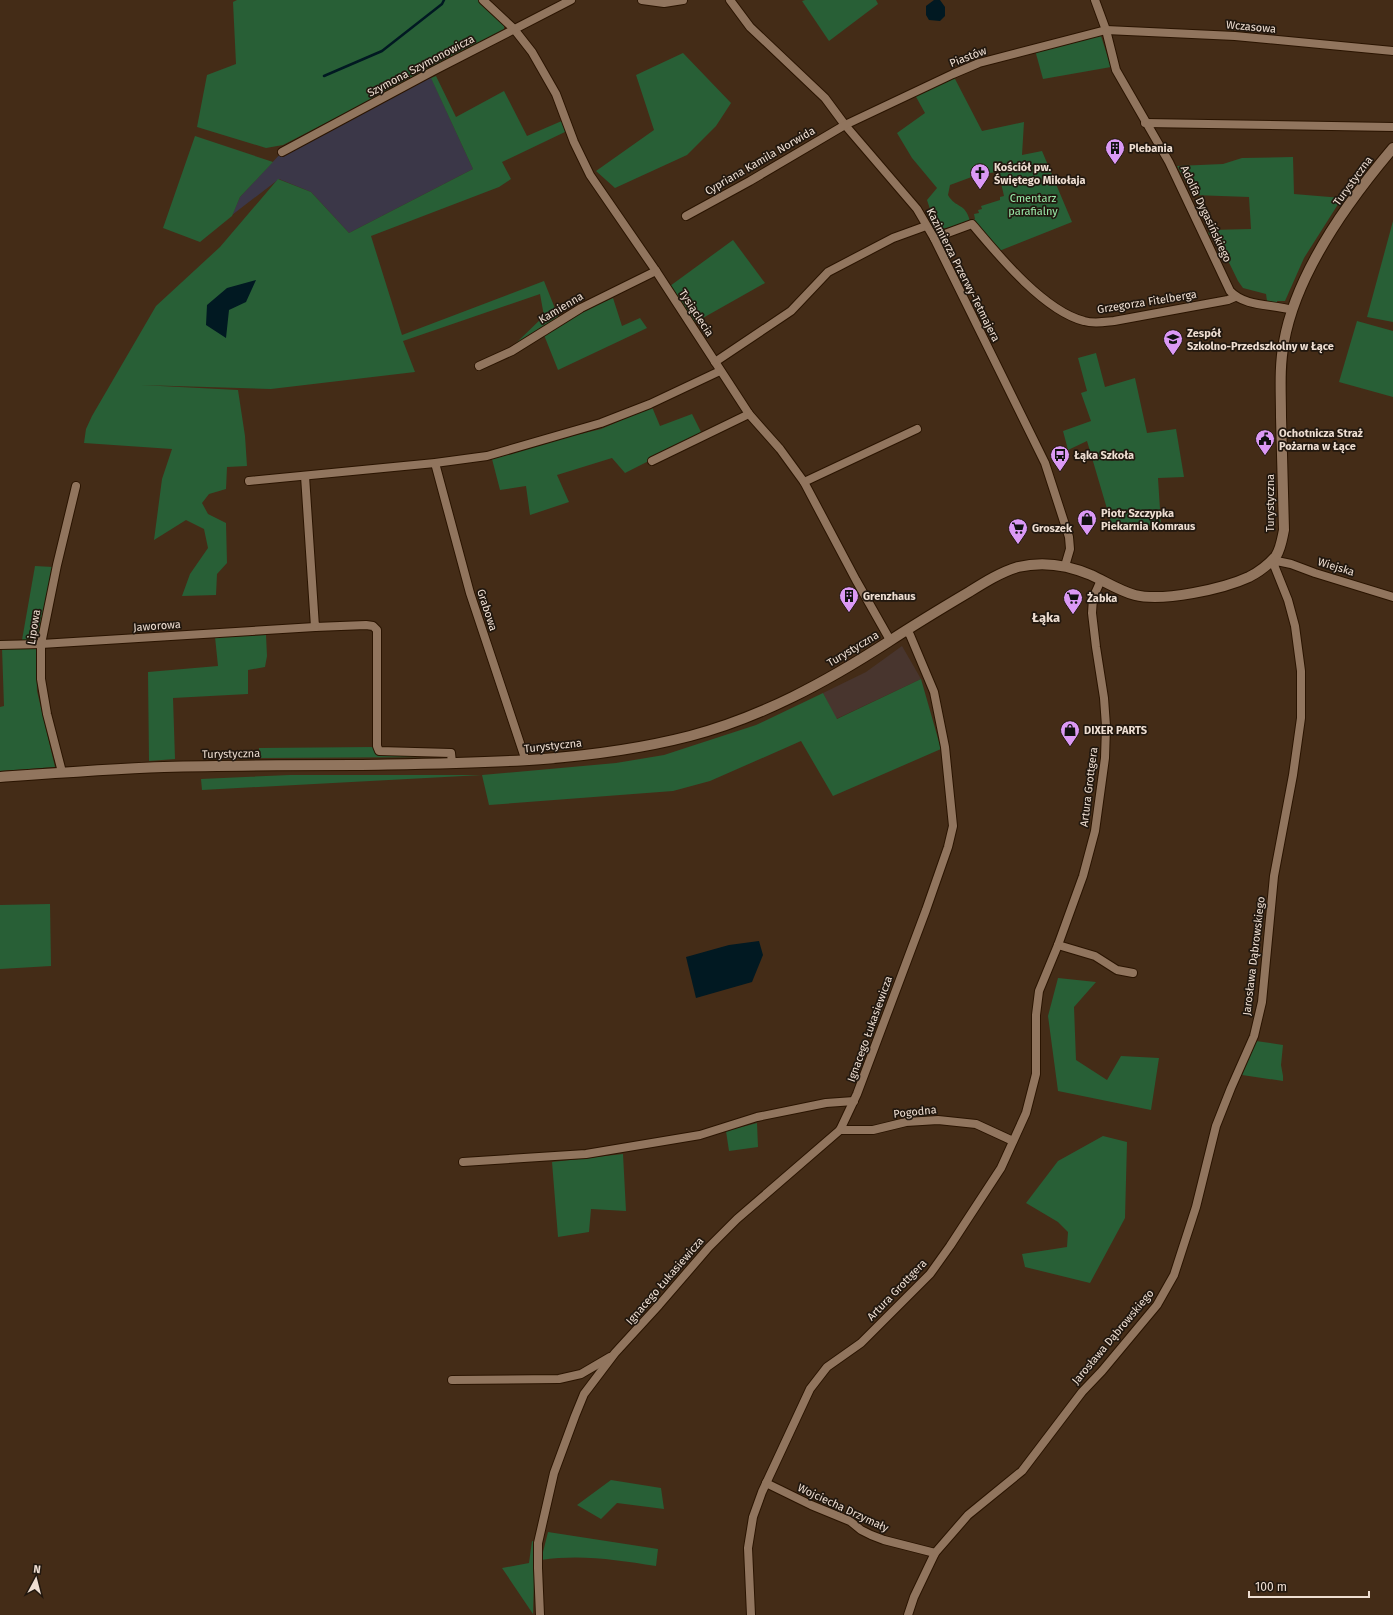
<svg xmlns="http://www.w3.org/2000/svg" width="1393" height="1615" viewBox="0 0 1393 1615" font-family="'Fira Sans',sans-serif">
	<rect width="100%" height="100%" fill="#442c17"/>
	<path fill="#48352e" d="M902,646L921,679L836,719L823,693L866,672Z"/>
	<path fill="#3b3748" d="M429,73L473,169L349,233L311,192L279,179L232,215L240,197L282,152Z"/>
	<g fill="#285f36" fill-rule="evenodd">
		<path d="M237,0H479L504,25V31L283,145L266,148L197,127L207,75L236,64L233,2Z"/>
		<path d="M805,0H876L878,4L829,41L802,1Z"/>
		<path d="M1101,36L1111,67L1043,79L1035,50L1079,38Z"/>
		<path d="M683,53L731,103L716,126L687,155L615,188L596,171L654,130L636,75Z"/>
		<path d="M436,76L456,117L504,91L527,136L564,120L567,131L502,162L511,179L499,187L371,236L402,335L544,281L560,321L613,298L622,326L640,318L647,328L558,370L544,335L512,347L544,316L540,294L403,341L415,372L271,389L141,385L238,390L245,436L247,466L227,467L226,489L209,494L202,503L208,514L226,523L227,563L217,574L216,595L182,596L190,574L208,548L204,529L186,520L154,540L162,479L172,449L84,443L86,429L92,416L156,306L220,247L278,179L311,192L349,233L473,169L431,78Z"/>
		<path d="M954,77L982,131L1024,122L1022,155L1042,151L1072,222L999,251L973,222L937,230L927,200L937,188L912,158L897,133L925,113L915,95ZM996,172L1001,183L1004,196L1000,197V200L981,206L982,209L978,210L979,213L974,214L975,219L970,221C965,202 956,209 948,195L950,185L977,175Z"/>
		<path d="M195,136L273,162L240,197L232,216L200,242L163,228Z"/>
		<path d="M1293,157L1294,194L1342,198L1304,258L1285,301H1277V303L1267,301L1266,294L1243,288L1238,281L1218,240L1208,234L1210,230L1251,229L1249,197L1193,195L1177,166L1223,164L1242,158Z"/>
		<path d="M1393,221V322L1367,317Z"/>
		<path d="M733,240L765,283L694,323L670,286Z"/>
		<path d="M1357,321L1393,331V397L1339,382Z"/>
		<path d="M1096,353L1105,387L1135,378L1147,433L1176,429L1184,477L1158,478L1161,525L1113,529L1087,441L1068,450L1063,431L1091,421L1081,393L1087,391L1078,358Z"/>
		<path d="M652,407L660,426L692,414L702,434L625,473L612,458L557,475L569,502L530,515L526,486L500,490L492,459L568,437L601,429Z"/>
		<path d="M35,566L53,567L39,640H22Z"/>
		<path d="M266,635L267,656L265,667L248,670V694L173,698L175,759L149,761L148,672L218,666L215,637Z"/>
		<path d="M2,648H36L37,691L55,767L0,771V707L4,706Z"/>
		<path d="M921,679L941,749L833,796L801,741L710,781L673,791L489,805L482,775L202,790L201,779L290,775H482L616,763L664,755L756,725L823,693L837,719Z"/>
		<path d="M374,747L431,754L436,757L259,758V748Z"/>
		<path d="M50,904L51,966L0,969V905Z"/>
		<path d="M1058,978L1096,982L1074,1007L1076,1060L1107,1080L1121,1056L1159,1058L1151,1110L1058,1091L1048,1016Z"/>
		<path d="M1256,1041L1283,1045L1281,1065L1283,1076V1081L1242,1075Z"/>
		<path d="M757,1123L758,1147L729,1151L726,1131Z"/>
		<path d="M1103,1136L1127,1142L1125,1218L1090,1283L1025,1267L1022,1254L1067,1247L1068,1232L1058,1222L1026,1203L1058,1161Z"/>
		<path d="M623,1154L626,1211L591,1209L589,1232L558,1237L552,1162Z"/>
		<path d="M611,1480L661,1488L664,1509L617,1503L601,1519L577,1505Z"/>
		<path d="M548,1532L658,1549L656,1566C616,1560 582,1554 541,1560Z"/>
		<path d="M532,1541L535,1542L533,1614L502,1568L529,1563Z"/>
	</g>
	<g fill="#011922">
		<path d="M934,0H940L945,7V16L940,21L929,20L926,15V6Z"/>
		<path d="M256,280L246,302L229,310L226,338L206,325L207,305L227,288Z"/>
		<path d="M759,941L763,955L752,982L696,998L686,957L729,945Z"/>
	</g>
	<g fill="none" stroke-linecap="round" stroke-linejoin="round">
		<path stroke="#011922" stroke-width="2.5" d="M324,76L382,51L442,4L444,0"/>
		<g stroke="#2a1401" stroke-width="10">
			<g id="minor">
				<path d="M483,0L514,29L532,52L556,94L574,142L590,175L656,271L749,414L780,449L804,482L856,580L890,640"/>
				<path d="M642,0L664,3L683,0"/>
				<path d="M730,0L750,27L825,98L845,125L917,209L934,238L1045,463L1069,537L1070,549L1065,566"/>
				<path d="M1095,0L1106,30L1116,70L1169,162L1230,291C1245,307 1271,304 1292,310"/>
				<path d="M1145,123L1393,127"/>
				<path d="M282,152L433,71L571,0"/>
				<path d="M686,216L750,181L845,125L953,74L979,63L1106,30L1235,36L1393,51"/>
				<path d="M934,238L972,224C998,255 1044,311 1084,321C1094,324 1104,322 1114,321L1228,300L1235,297"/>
				<path d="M715,362L791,311L828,272L893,238L926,226"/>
				<path d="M479,366L512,351L581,308L656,271"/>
				<path d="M652,461L749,414"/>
				<path d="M435,463L470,593L526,761"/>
				<path d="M305,476L315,627L366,625L373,626L377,630V746L379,751L451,753L452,763"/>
				<path d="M249,481L435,463L487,456L601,423L650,404L720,371"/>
				<path d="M804,482L917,429"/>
				<path d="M0,645L41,644L315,627"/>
				<path d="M62,772L47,714L41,679V644L57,565L76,486"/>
				<path d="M1058,945L1095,956L1117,970L1133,973"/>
				<path d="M840,1130H873L906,1122L938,1120L976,1124L1013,1141"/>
				<path d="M463,1162L586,1154L700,1135L757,1117L826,1103L854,1101"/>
				<path d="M452,1380L559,1379L581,1374L610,1357"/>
				<path d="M766,1483L811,1505L850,1521L861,1530L871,1535L884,1540L935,1553"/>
				<path d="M540,1615L538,1568V1543L554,1473L575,1416L584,1394L615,1353L659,1305L709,1247L737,1219L840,1130L857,1094L926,910L948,847L953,826L945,747L934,692L910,635L906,630"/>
				<path d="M751,1615L748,1548L753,1517L762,1492L810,1389L827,1367L861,1343L930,1274L950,1246L1001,1168L1026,1113L1036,1074V1015L1039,991L1058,945L1083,876L1095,831L1105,758L1106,726L1104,698L1096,647L1092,613L1093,598L1101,580"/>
				<path d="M908,1615L914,1597L935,1553L968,1515L1022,1471L1082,1392L1102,1371L1157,1305L1174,1275L1196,1207L1216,1126L1231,1088L1254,1036L1262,1002L1274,876L1293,775L1301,718V671L1295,626L1288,600L1272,560L1291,564L1315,573L1393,597"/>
			</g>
		</g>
		<g stroke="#2a1401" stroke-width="12">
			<path id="secondary" d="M0,777C55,773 109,769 164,767C228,765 292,765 356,765C468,763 581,764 690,736C762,717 826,682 888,642C914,625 942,608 969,592C985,582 1001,572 1018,567C1043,561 1068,565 1091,575C1106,582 1120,591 1135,595C1163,602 1223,589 1249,577C1259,572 1269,564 1276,556C1281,548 1282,539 1284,530C1283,492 1282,455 1281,417C1281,392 1279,367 1284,342C1296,273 1349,200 1393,148"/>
		</g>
		<use href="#minor" stroke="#91755e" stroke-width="8"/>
		<use href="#secondary" stroke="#91755e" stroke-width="10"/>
	</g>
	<defs>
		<g id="building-pin" transform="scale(1)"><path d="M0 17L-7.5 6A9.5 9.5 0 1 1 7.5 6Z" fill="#db99f5" stroke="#22180f"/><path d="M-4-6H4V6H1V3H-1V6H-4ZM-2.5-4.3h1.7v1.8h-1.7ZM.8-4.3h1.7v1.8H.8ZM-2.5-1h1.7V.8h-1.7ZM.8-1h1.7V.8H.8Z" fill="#111"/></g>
		<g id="church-pin" transform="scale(1)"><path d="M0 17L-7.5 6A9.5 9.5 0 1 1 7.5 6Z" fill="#db99f5" stroke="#22180f"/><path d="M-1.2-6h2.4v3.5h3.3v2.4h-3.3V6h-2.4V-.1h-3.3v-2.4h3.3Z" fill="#111"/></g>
		<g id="school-pin" transform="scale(1)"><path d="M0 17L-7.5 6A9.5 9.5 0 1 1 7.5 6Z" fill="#db99f5" stroke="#22180f"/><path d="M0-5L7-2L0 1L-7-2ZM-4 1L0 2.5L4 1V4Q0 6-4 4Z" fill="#111"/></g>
		<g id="civic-pin" transform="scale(1)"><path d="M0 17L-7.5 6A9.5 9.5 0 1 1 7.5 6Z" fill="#db99f5" stroke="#22180f"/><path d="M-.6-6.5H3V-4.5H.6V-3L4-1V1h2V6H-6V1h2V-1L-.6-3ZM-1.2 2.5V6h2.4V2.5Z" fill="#111"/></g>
		<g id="bus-pin" transform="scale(1)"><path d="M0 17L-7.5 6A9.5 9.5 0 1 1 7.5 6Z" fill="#db99f5" stroke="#22180f"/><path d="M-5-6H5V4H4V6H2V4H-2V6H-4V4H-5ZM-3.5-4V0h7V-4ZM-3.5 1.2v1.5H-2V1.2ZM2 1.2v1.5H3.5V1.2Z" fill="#111"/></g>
		<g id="shop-pin" transform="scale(1)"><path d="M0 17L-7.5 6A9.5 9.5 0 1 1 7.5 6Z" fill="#db99f5" stroke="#22180f"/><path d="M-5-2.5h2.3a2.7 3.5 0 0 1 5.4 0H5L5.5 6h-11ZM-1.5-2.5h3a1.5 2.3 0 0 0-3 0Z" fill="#111"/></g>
		<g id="supermarket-pin" transform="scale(1)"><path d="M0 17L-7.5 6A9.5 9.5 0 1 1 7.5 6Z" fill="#db99f5" stroke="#22180f"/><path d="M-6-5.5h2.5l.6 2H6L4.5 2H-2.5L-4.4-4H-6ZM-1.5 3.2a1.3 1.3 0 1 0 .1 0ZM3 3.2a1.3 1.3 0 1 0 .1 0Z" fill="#111"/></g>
	</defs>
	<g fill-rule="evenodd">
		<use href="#building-pin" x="1115" y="148"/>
		<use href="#church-pin" x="980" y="173"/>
		<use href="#school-pin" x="1173" y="339"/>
		<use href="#civic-pin" x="1265" y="439"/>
		<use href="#bus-pin" x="1060" y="455"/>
		<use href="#shop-pin" x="1087" y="519"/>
		<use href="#supermarket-pin" x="1018" y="528"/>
		<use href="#building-pin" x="849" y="596"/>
		<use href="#supermarket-pin" x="1073" y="598"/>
		<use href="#shop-pin" x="1070" y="730"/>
	</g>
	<g text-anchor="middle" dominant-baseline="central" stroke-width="3.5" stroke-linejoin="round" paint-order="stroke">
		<g font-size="11" fill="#eeded2" stroke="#22180f">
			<text transform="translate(1251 27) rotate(5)">Wczasowa</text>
			<text transform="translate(968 57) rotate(-21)">Piastów</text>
			<text transform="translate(421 66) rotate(-28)">Szymona Szymonowicza</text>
			<text transform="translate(760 161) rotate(-30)">Cypriana Kamila Norwida</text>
			<text transform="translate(1353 181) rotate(-54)">Turystyczna</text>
			<text transform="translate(1206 214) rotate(65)">Adolfa Dygasińskiego</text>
			<text transform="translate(963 275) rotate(63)">Kazimierza Przerwy-Tetmajera</text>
			<text transform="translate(1147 302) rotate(-9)">Grzegorza Fitelberga</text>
			<text transform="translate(561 308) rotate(-31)">Kamienna</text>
			<text transform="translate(696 313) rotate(57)">Tysiąclecia</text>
			<text transform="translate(1270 503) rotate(-90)">Turystyczna</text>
			<text transform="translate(1336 567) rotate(17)">Wiejska</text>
			<text transform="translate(487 610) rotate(72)">Grabowa</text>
			<text transform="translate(157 626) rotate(-4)">Jaworowa</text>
			<text transform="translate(34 627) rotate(-81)">Lipowa</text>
			<text transform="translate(853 649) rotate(-31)">Turystyczna</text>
			<text transform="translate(553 746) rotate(-6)">Turystyczna</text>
			<text transform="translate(231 754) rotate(-1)">Turystyczna</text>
			<text transform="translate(1089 787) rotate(-83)">Artura Grottgera</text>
			<text transform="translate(1254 956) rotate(-83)">Jarosława Dąbrowskiego</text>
			<text transform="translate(870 1029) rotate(-70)">Ignacego Łukasiewicza</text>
			<text transform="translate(915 1112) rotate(-6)">Pogodna</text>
			<text transform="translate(665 1281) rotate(-49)">Ignacego Łukasiewicza</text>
			<text transform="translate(897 1290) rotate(-46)">Artura Grottgera</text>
			<text transform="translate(1113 1337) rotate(-50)">Jarosława Dąbrowskiego</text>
			<text transform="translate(843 1508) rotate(25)">Wojciecha Drzymały</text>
		</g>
		<g font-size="11" font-weight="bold" fill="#eeded2" stroke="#22180f" text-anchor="start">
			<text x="1129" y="148">Plebania</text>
			<text x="994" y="167">Kościół pw.<tspan x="994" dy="13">Świętego Mikołaja</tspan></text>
			<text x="1187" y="333">Zespół<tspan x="1187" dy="13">Szkolno-Przedszkolny w Łące</tspan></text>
			<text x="1279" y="433">Ochotnicza Straż<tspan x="1279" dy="13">Pożarna w Łące</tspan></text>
			<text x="1074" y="455">Łąka Szkoła</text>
			<text x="1101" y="513">Piotr Szczypka<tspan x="1101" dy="13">Piekarnia Komraus</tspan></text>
			<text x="1032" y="528">Groszek</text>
			<text x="863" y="596">Grenzhaus</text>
			<text x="1087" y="598">Żabka</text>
			<text x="1084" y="730">DIXER PARTS</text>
		</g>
		<g font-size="11" fill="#9aebaa" stroke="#22180f">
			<text x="1033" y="198">Cmentarz<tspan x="1033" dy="13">parafialny</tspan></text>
		</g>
		<g font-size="13" font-weight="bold" fill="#eeded2" stroke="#22180f">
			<text x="1046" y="617">Łąka</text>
		</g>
	</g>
	<g transform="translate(36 1579) rotate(7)" stroke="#22180f" stroke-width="3" paint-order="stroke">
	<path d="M0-3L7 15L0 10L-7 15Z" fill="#eeded2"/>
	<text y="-6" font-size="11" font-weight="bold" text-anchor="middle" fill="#eeded2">N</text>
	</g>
	<path d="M1249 1591v6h120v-6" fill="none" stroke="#eeded2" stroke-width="2"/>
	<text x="1255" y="1591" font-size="12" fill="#eeded2" stroke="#22180f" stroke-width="3" paint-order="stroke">100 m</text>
</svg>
